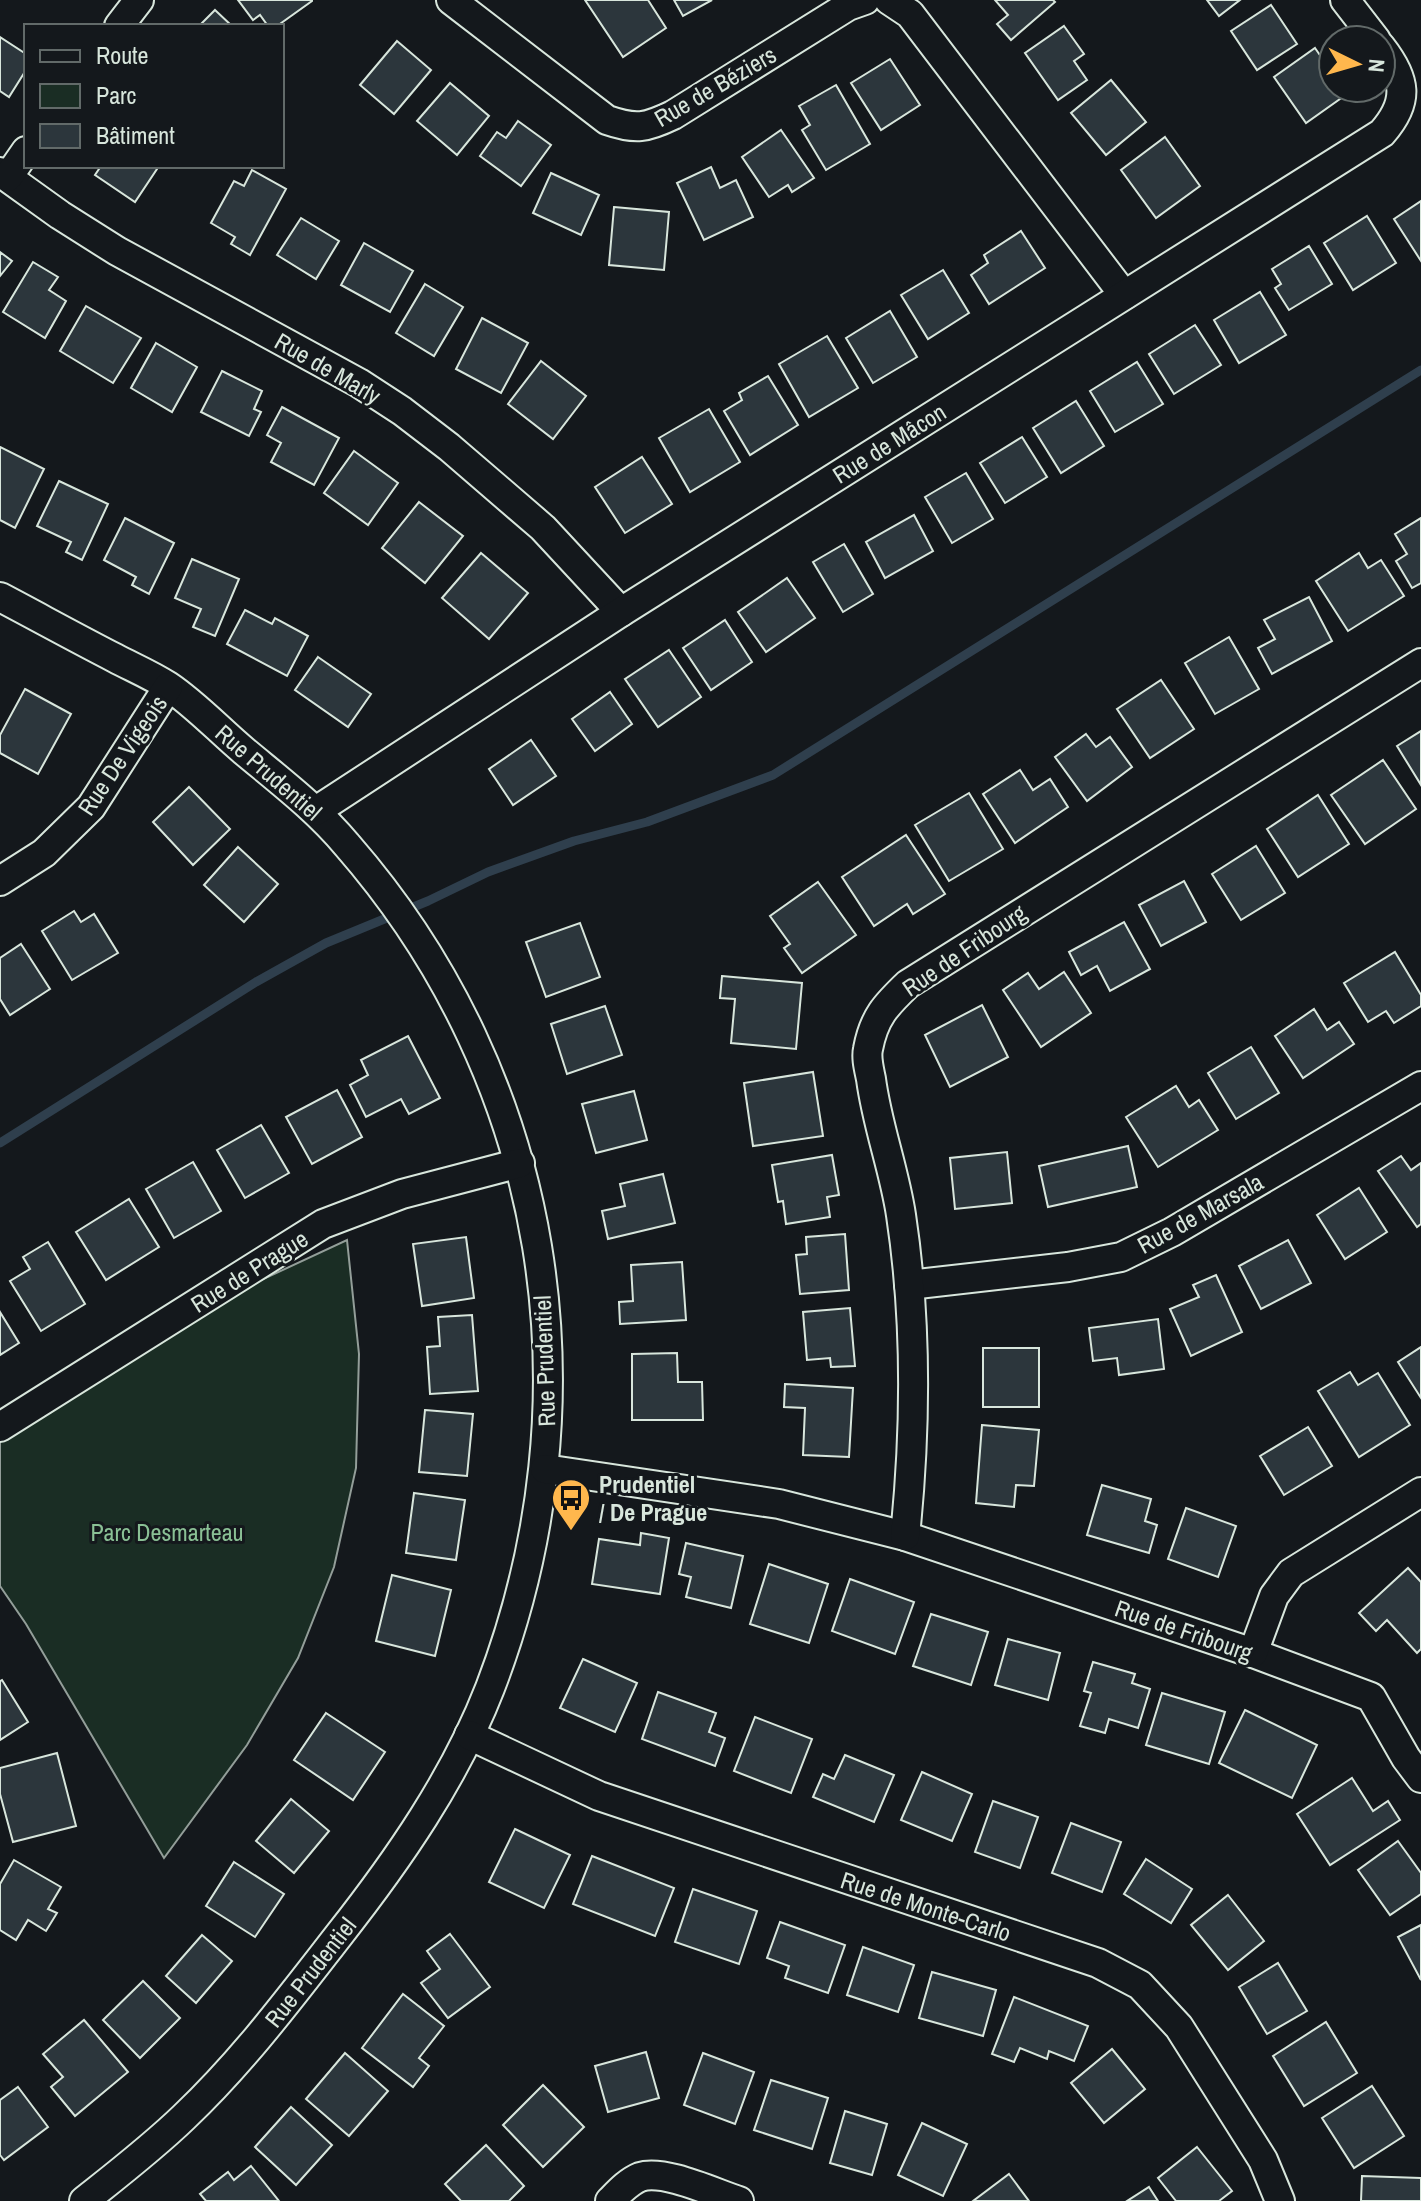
<svg xmlns="http://www.w3.org/2000/svg" width="1421" height="2201" viewBox="0 0 1421 2201" font-family="'Archivo Narrow',sans-serif">
	<rect width="100%" height="100%" fill="#14181c"/>
	<path fill="#1a2d24" stroke="#939e99" stroke-width="2" d="M347,1240L359,1354L356,1468L334,1567L298,1658L247,1745L164,1858L26,1624L0,1586V1440L242,1289Z"/>
	<g fill="none" stroke-linecap="round" stroke-linejoin="round">
		<path stroke="#2f3f4d" stroke-width="9" d="M0,1143L256,982L326,943L428,901L488,872L574,841L647,822L773,775L1421,370"/>
	</g>
	<g fill="#2c363c" stroke="#d8e6dc" stroke-width="2">
		<path d="M238,0H312V1L277,26H268L260,15L253,20Z"/>
		<path d="M585,0H648L666,28L623,57Z"/>
		<path d="M674,0H712L683,16Z"/>
		<path d="M995,0H1053L1055,2L1011,40L997,24L1008,15Z"/>
		<path d="M1207,0H1240L1219,16Z"/>
		<path d="M1271,5L1297,44L1257,70L1231,31Z"/>
		<path d="M215,10L232,26H199Z"/>
		<path d="M1064,26L1084,54L1074,61L1087,80L1058,100L1025,53Z"/>
		<path d="M0,37L26,54V70L9,97L0,91Z"/>
		<path d="M397,41L431,70L394,114L360,85Z"/>
		<path d="M1315,48L1333,74V88H1343L1347,94L1306,123L1274,77Z"/>
		<path d="M890,59L920,105L881,130L851,83Z"/>
		<path d="M1111,80L1146,122L1106,155L1071,113Z"/>
		<path d="M450,83L489,116L457,155L417,121Z"/>
		<path d="M836,85L870,144L826,170L802,130L810,125L799,106Z"/>
		<path d="M518,121L551,145L521,186L480,156L497,132L506,138Z"/>
		<path d="M781,130L814,178L792,192L788,185L769,197L742,157Z"/>
		<path d="M1165,137L1200,186L1156,218L1121,170Z"/>
		<path d="M101,166H159L135,202L95,175Z"/>
		<path d="M711,167L720,188L736,180L753,217L704,240L677,183Z"/>
		<path d="M252,170L286,189L250,255L231,244L235,237L211,223L234,181L244,186Z"/>
		<path d="M551,173L599,195L581,235L533,213Z"/>
		<path d="M1421,201V261L1394,219Z"/>
		<path d="M614,207L669,212L664,270L609,265Z"/>
		<path d="M1367,216L1396,263L1353,290L1324,243Z"/>
		<path d="M301,218L339,241L316,279L277,255Z"/>
		<path d="M1021,231L1045,268L989,304L971,275L988,263L984,255Z"/>
		<path d="M364,243L413,271L390,312L341,285Z"/>
		<path d="M1309,246L1332,284L1289,310L1275,288L1281,284L1272,269Z"/>
		<path d="M0,252L12,261L0,276Z"/>
		<path d="M33,262L58,277L49,290L66,301L45,338L3,312Z"/>
		<path d="M943,270L969,313L928,339L901,295Z"/>
		<path d="M425,284L463,307L434,356L396,333Z"/>
		<path d="M1260,292L1286,335L1239,363L1214,320Z"/>
		<path d="M86,306L141,338L113,383L60,351Z"/>
		<path d="M890,311L917,357L873,383L846,338Z"/>
		<path d="M482,318L528,343L501,393L456,369Z"/>
		<path d="M1195,325L1221,365L1174,394L1149,354Z"/>
		<path d="M827,336L858,388L809,417L779,364Z"/>
		<path d="M156,343L197,367L172,412L131,388Z"/>
		<path d="M541,361L586,396L553,439L508,404Z"/>
		<path d="M1137,362L1163,404L1115,432L1090,391Z"/>
		<path d="M222,371L262,391L254,409L261,412L249,436L201,412Z"/>
		<path d="M768,376L798,425L750,455L724,411L742,400L739,393Z"/>
		<path d="M1076,401L1104,446L1061,473L1033,428Z"/>
		<path d="M282,407L339,438L314,485L271,462L281,443L267,435Z"/>
		<path d="M709,409L740,462L690,492L659,438Z"/>
		<path d="M1022,437L1047,477L1005,503L980,463Z"/>
		<path d="M0,447L44,469L15,528L0,520Z"/>
		<path d="M354,451L398,483L368,525L324,493Z"/>
		<path d="M642,457L672,504L625,533L595,487Z"/>
		<path d="M966,473L993,519L952,543L925,497Z"/>
		<path d="M59,481L108,504L82,560L66,552L71,542L37,526Z"/>
		<path d="M419,502L463,536L425,583L382,548Z"/>
		<path d="M914,515L933,551L885,578L866,542Z"/>
		<path d="M125,518L174,543L149,594L132,585L136,577L104,560Z"/>
		<path d="M1421,518V583L1412,588L1396,561L1407,554L1395,534Z"/>
		<path d="M844,544L873,594L843,612L813,562Z"/>
		<path d="M481,553L528,593L489,639L442,598Z"/>
		<path d="M1359,553L1368,568L1381,560L1404,596L1348,631L1316,581Z"/>
		<path d="M192,559L239,579L215,636L193,627L201,609L175,598Z"/>
		<path d="M787,578L815,618L766,652L738,612Z"/>
		<path d="M1309,597L1332,641L1272,674L1258,648L1275,639L1264,620Z"/>
		<path d="M245,610L272,624L275,618L308,636L287,676L227,644Z"/>
		<path d="M725,620L752,662L711,690L683,648Z"/>
		<path d="M1229,637L1259,689L1215,714L1185,663Z"/>
		<path d="M669,650L701,697L658,727L625,679Z"/>
		<path d="M318,657L371,694L348,727L295,690Z"/>
		<path d="M1161,680L1194,729L1150,758L1117,709Z"/>
		<path d="M25,689L71,714L38,774L0,753V735Z"/>
		<path d="M610,692L632,724L595,751L572,719Z"/>
		<path d="M1421,731V785L1397,746Z"/>
		<path d="M1086,734L1096,747L1110,737L1132,767L1087,801L1055,757Z"/>
		<path d="M531,740L556,776L513,805L489,769Z"/>
		<path d="M1383,760L1416,809L1365,844L1331,795Z"/>
		<path d="M1020,770L1033,790L1050,779L1068,807L1015,843L983,794Z"/>
		<path d="M189,787L230,829L193,865L153,822Z"/>
		<path d="M969,793L1003,849L949,881L915,825Z"/>
		<path d="M1318,795L1349,844L1298,877L1267,829Z"/>
		<path d="M906,835L945,894L913,914L907,904L874,926L842,877Z"/>
		<path d="M1256,846L1285,893L1241,920L1212,874Z"/>
		<path d="M238,847L278,884L244,922L204,885Z"/>
		<path d="M1184,881L1206,922L1161,946L1139,905Z"/>
		<path d="M818,882L856,935L802,973L784,948L790,944L770,916Z"/>
		<path d="M74,911L81,922L94,914L118,953L72,980L42,931Z"/>
		<path d="M1124,922L1150,969L1110,991L1097,966L1081,975L1069,952Z"/>
		<path d="M580,923L600,977L546,997L526,942Z"/>
		<path d="M21,944L50,989L10,1015L0,999V958Z"/>
		<path d="M1395,952L1421,995V1006L1394,1023L1386,1011L1368,1022L1344,983Z"/>
		<path d="M1064,972L1091,1013L1041,1047L1003,990L1028,973L1039,989Z"/>
		<path d="M722,976L802,983L796,1049L731,1043L735,999L720,998Z"/>
		<path d="M982,1005L1008,1057L950,1087L925,1035Z"/>
		<path d="M605,1006L622,1055L567,1074L551,1024Z"/>
		<path d="M1314,1009L1327,1030L1339,1022L1354,1044L1303,1078L1275,1036Z"/>
		<path d="M408,1036L440,1098L409,1114L401,1099L366,1117L350,1085L368,1075L361,1060Z"/>
		<path d="M1251,1047L1279,1093L1236,1119L1208,1073Z"/>
		<path d="M813,1072L823,1136L753,1146L744,1083Z"/>
		<path d="M1176,1086L1189,1107L1199,1100L1218,1130L1158,1167L1126,1117Z"/>
		<path d="M337,1090L362,1137L312,1164L286,1117Z"/>
		<path d="M634,1091L647,1140L596,1153L582,1104Z"/>
		<path d="M261,1125L289,1173L245,1198L217,1150Z"/>
		<path d="M1128,1146L1137,1187L1048,1207L1039,1166Z"/>
		<path d="M1007,1152L1012,1203L955,1209L950,1158Z"/>
		<path d="M832,1155L839,1195L827,1197L830,1217L786,1224L783,1201L778,1202L772,1165Z"/>
		<path d="M1401,1156L1411,1170L1421,1163V1224L1417,1227L1378,1171Z"/>
		<path d="M193,1162L221,1211L174,1238L146,1189Z"/>
		<path d="M663,1174L675,1223L608,1239L602,1211L625,1206L620,1184Z"/>
		<path d="M1359,1188L1387,1232L1345,1259L1317,1215Z"/>
		<path d="M129,1199L159,1247L106,1280L76,1232Z"/>
		<path d="M845,1234L849,1290L800,1294L796,1255L807,1254L806,1237Z"/>
		<path d="M466,1237L474,1298L422,1306L413,1244Z"/>
		<path d="M1288,1240L1311,1283L1261,1309L1239,1266Z"/>
		<path d="M48,1242L85,1304L41,1331L10,1281L30,1269L23,1257Z"/>
		<path d="M682,1262L686,1320L620,1324L619,1302L633,1301L631,1265Z"/>
		<path d="M1216,1275L1242,1332L1191,1356L1170,1309L1199,1297L1193,1285Z"/>
		<path d="M850,1308L855,1366L831,1367L830,1358L807,1360L803,1312Z"/>
		<path d="M0,1312L19,1343L0,1355Z"/>
		<path d="M472,1315L478,1391L430,1394L427,1347L440,1346L438,1317Z"/>
		<path d="M1158,1319L1164,1369L1119,1375L1117,1358L1093,1361L1089,1328Z"/>
		<path d="M1421,1347V1398L1398,1362Z"/>
		<rect x="983" y="1348" width="56" height="59"/>
		<path d="M677,1353L678,1382H702L703,1420H632V1354Z"/>
		<path d="M1350,1372L1358,1385L1378,1373L1410,1425L1359,1457L1318,1391Z"/>
		<path d="M785,1384L853,1388L849,1457L803,1455L805,1408L784,1407Z"/>
		<path d="M425,1410L473,1414L467,1476L419,1472Z"/>
		<path d="M982,1425L1039,1430L1034,1486L1016,1485L1014,1507L976,1503Z"/>
		<path d="M1308,1427L1332,1466L1284,1495L1260,1456Z"/>
		<path d="M1102,1485L1151,1499L1145,1521L1157,1525L1149,1553L1087,1535Z"/>
		<path d="M414,1493L465,1500L456,1560L406,1553Z"/>
		<path d="M1186,1508L1236,1526L1218,1577L1168,1559Z"/>
		<path d="M641,1533L669,1538L660,1594L592,1584L599,1539L640,1545Z"/>
		<path d="M686,1543L743,1556L731,1608L686,1597L691,1577L679,1574Z"/>
		<path d="M769,1564L828,1584L809,1643L750,1624Z"/>
		<path d="M1408,1568L1421,1582V1649L1417,1653L1387,1620L1376,1631L1359,1613Z"/>
		<path d="M392,1575L451,1590L435,1656L376,1641Z"/>
		<path d="M850,1579L914,1602L895,1654L832,1631Z"/>
		<path d="M931,1614L988,1632L971,1685L913,1666Z"/>
		<path d="M1008,1639L1060,1653L1048,1700L995,1685Z"/>
		<path d="M583,1659L637,1683L615,1732L560,1708Z"/>
		<path d="M1093,1662L1135,1674L1132,1683L1150,1689L1138,1728L1109,1719L1105,1733L1080,1726L1091,1693L1084,1691Z"/>
		<path d="M2,1680L28,1722L0,1740V1681Z"/>
		<path d="M658,1692L716,1713L709,1732L725,1738L715,1766L642,1739Z"/>
		<path d="M1162,1693L1225,1712L1209,1764L1146,1745Z"/>
		<path d="M1245,1710L1317,1745L1292,1798L1219,1763Z"/>
		<path d="M326,1713L385,1752L353,1800L294,1760Z"/>
		<path d="M755,1717L812,1739L791,1793L734,1771Z"/>
		<path d="M57,1753L76,1826L13,1842L0,1794V1768Z"/>
		<path d="M845,1755L894,1775L874,1822L813,1797L823,1774L834,1779Z"/>
		<path d="M922,1772L972,1794L952,1841L901,1820Z"/>
		<path d="M1352,1778L1373,1811L1388,1801L1400,1820L1330,1865L1297,1814Z"/>
		<path d="M291,1799L329,1831L294,1873L256,1841Z"/>
		<path d="M993,1801L1038,1817L1020,1868L975,1852Z"/>
		<path d="M1071,1823L1121,1842L1102,1892L1052,1873Z"/>
		<path d="M515,1829L570,1855L544,1908L489,1882Z"/>
		<path d="M1398,1841L1421,1873V1894L1390,1915L1358,1870Z"/>
		<path d="M592,1856L674,1888L655,1936L573,1904Z"/>
		<path d="M1146,1859L1192,1889L1171,1923L1124,1894Z"/>
		<path d="M14,1860L61,1887L48,1909L57,1913L46,1931L28,1920L16,1940L0,1930V1884Z"/>
		<path d="M234,1862L284,1894L255,1937L206,1906Z"/>
		<path d="M693,1889L757,1911L739,1964L675,1942Z"/>
		<path d="M1228,1895L1264,1941L1228,1970L1191,1925Z"/>
		<path d="M780,1922L845,1945L828,1993L785,1978L789,1966L767,1958Z"/>
		<path d="M1421,1925V1980L1398,1937Z"/>
		<path d="M450,1934L490,1987L448,2018L421,1983L440,1969L427,1951Z"/>
		<path d="M202,1935L232,1961L196,2003L166,1976Z"/>
		<path d="M863,1947L914,1965L898,2012L847,1995Z"/>
		<path d="M1278,1963L1307,2011L1267,2034L1239,1987Z"/>
		<path d="M932,1972L996,1990L983,2036L919,2018Z"/>
		<path d="M143,1981L180,2018L140,2058L103,2020Z"/>
		<path d="M403,1994L444,2026L419,2058L429,2066L413,2087L362,2048Z"/>
		<path d="M1014,1997L1088,2026L1074,2061L1049,2051L1047,2059L1020,2048L1014,2062L992,2054Z"/>
		<path d="M84,2020L128,2072L75,2116L51,2087L63,2077L43,2054Z"/>
		<path d="M1326,2022L1357,2073L1304,2106L1273,2056Z"/>
		<path d="M1112,2049L1145,2089L1104,2123L1071,2083Z"/>
		<path d="M646,2052L659,2098L608,2112L595,2066Z"/>
		<path d="M345,2053L388,2091L349,2136L306,2099Z"/>
		<path d="M703,2053L754,2072L735,2124L684,2105Z"/>
		<path d="M771,2080L828,2098L812,2149L754,2130Z"/>
		<path d="M543,2085L584,2127L543,2167L503,2125Z"/>
		<path d="M1372,2086L1404,2136L1354,2168L1322,2118Z"/>
		<path d="M18,2087L48,2127L4,2160L0,2155V2100Z"/>
		<path d="M291,2107L332,2145L296,2185L255,2147Z"/>
		<path d="M845,2111L887,2124L872,2175L830,2163Z"/>
		<path d="M922,2123L967,2144L943,2196L898,2175Z"/>
		<path d="M486,2145L524,2186L509,2201H461L445,2184Z"/>
		<path d="M1197,2147L1232,2191L1219,2201H1176L1158,2178Z"/>
		<path d="M251,2166L279,2201H206L200,2194L228,2172L234,2180Z"/>
		<path d="M1009,2174L1029,2201H973Z"/>
		<path d="M1362,2176L1421,2178V2201H1361Z"/>
		<path d="M1149,2187L1158,2201H1127Z"/>
	</g>
	<g fill="none" stroke-linecap="round" stroke-linejoin="round">
		<g stroke="#d8e6dc" stroke-width="32">
			<g id="street">
				<path d="M451,0L607,120C636,130 646,128 673,115L848,6L865,0"/>
				<path d="M889,0L910,14L1124,295"/>
				<path d="M1345,0L1376,40"/>
				<path d="M119,26L139,0"/>
				<path d="M0,172L60,215L117,251L359,383L402,411L449,447L543,528L621,612"/>
				<path d="M8,177L26,151"/>
				<path d="M0,597C38,617 76,638 115,658C132,667 151,675 168,686C195,704 219,730 244,751C280,781 317,809 347,845C552,1080 601,1399 490,1688C455,1778 398,1860 339,1935C290,1998 242,2062 184,2117C153,2147 118,2174 84,2201"/>
				<path d="M316,811L621,612L1382,133C1410,101 1406,79 1381,47"/>
				<path d="M0,881L44,853L91,807L168,687"/>
				<path d="M909,1285L1068,1267L1121,1257L1172,1232L1421,1086"/>
				<path d="M0,1427L323,1224L402,1194L520,1163"/>
				<path d="M545,1469L779,1504L905,1536L1253,1653L1371,1697L1406,1758L1421,1778"/>
				<path d="M905,1536C916,1429 917,1321 901,1215C894,1169 877,1125 871,1079C869,1069 866,1058 868,1049C874,1017 886,1005 908,984L1421,663"/>
				<path d="M1253,1653L1274,1596L1291,1573L1421,1492"/>
				<path d="M469,1735L599,1796L1098,1963L1140,1985L1179,2027L1263,2160L1280,2201"/>
				<path d="M610,2201C619,2192 628,2182 640,2177C664,2169 714,2193 739,2201"/>
			</g>
		</g>
		<use href="#street" stroke="#14181c" stroke-width="28"/>
	</g>
	<defs>
		<g id="bus-pin" transform="scale(2)"><path d="M0 17L-7.5 6A9.5 9.5 0 1 1 7.5 6Z" fill="#ffb74d" stroke="#14181c"/><path d="M-5-6H5V4H4V6H2V4H-2V6H-4V4H-5ZM-3.5-4V0h7V-4ZM-3.5 1.2v1.5H-2V1.2ZM2 1.2v1.5H3.5V1.2Z" fill="#111"/></g>
	</defs>
	<g fill-rule="evenodd">
		<use href="#bus-pin" x="571" y="1498"/>
	</g>
	<g text-anchor="middle" dominant-baseline="central" stroke-width="6" stroke-linejoin="round" paint-order="stroke">
		<g font-size="24" fill="#d8e6dc" stroke="#14181c">
			<text transform="translate(715 86) rotate(-30)">Rue de Béziers</text>
			<text transform="translate(328 368) rotate(30)">Rue de Marly</text>
			<text transform="translate(889 443) rotate(-32)">Rue de Mâcon</text>
			<text transform="translate(122 755) rotate(-56)">Rue De Vigeois</text>
			<text transform="translate(269 772) rotate(41)">Rue Prudentiel</text>
			<text transform="translate(964 950) rotate(-34)">Rue de Fribourg</text>
			<text transform="translate(1200 1213) rotate(-29)">Rue de Marsala</text>
			<text transform="translate(249 1271) rotate(-32)">Rue de Prague</text>
			<text transform="translate(544 1361) rotate(-92)">Rue Prudentiel</text>
			<text transform="translate(1184 1630) rotate(19)">Rue de Fribourg</text>
			<text transform="translate(926 1906) rotate(18)">Rue de Monte-Carlo</text>
			<text transform="translate(310 1972) rotate(-52)">Rue Prudentiel</text>
		</g>
		<g font-size="24" font-weight="bold" fill="#d8e6dc" stroke="#14181c" text-anchor="start">
			<text x="599" y="1484">Prudentiel<tspan x="599" dy="28">/ De Prague</tspan></text>
		</g>
		<g font-size="24" fill="#8ac095" stroke="#14181c">
			<text x="167" y="1532">Parc Desmarteau</text>
		</g>
	</g>
	<rect x="24" y="24" width="260" height="144" fill="#14181c" stroke="#626a69" stroke-width="2"/>
	<rect x="40" y="50" width="40" height="12" fill="#14181c" stroke="#626a69" stroke-width="2"/>
	<text x="96" y="64" font-size="24" fill="#d8e6dc">Route</text>
	<rect x="40" y="84" width="40" height="24" fill="#1a2d24" stroke="#626a69" stroke-width="2"/>
	<text x="96" y="104" font-size="24" fill="#d8e6dc">Parc</text>
	<rect x="40" y="124" width="40" height="24" fill="#2c363c" stroke="#626a69" stroke-width="2"/>
	<text x="96" y="144" font-size="24" fill="#d8e6dc">Bâtiment</text>
	<g transform="translate(1357 64) rotate(95)"><circle r="38" fill="#14181c" stroke="#626a69" stroke-width="2"/>
	<path d="M0-6L14 30L0 20L-14 30Z" fill="#ffb74d"/>
	<text y="-12" font-size="22" font-weight="bold" text-anchor="middle" fill="#d8e6dc">N</text>
	</g>
</svg>
